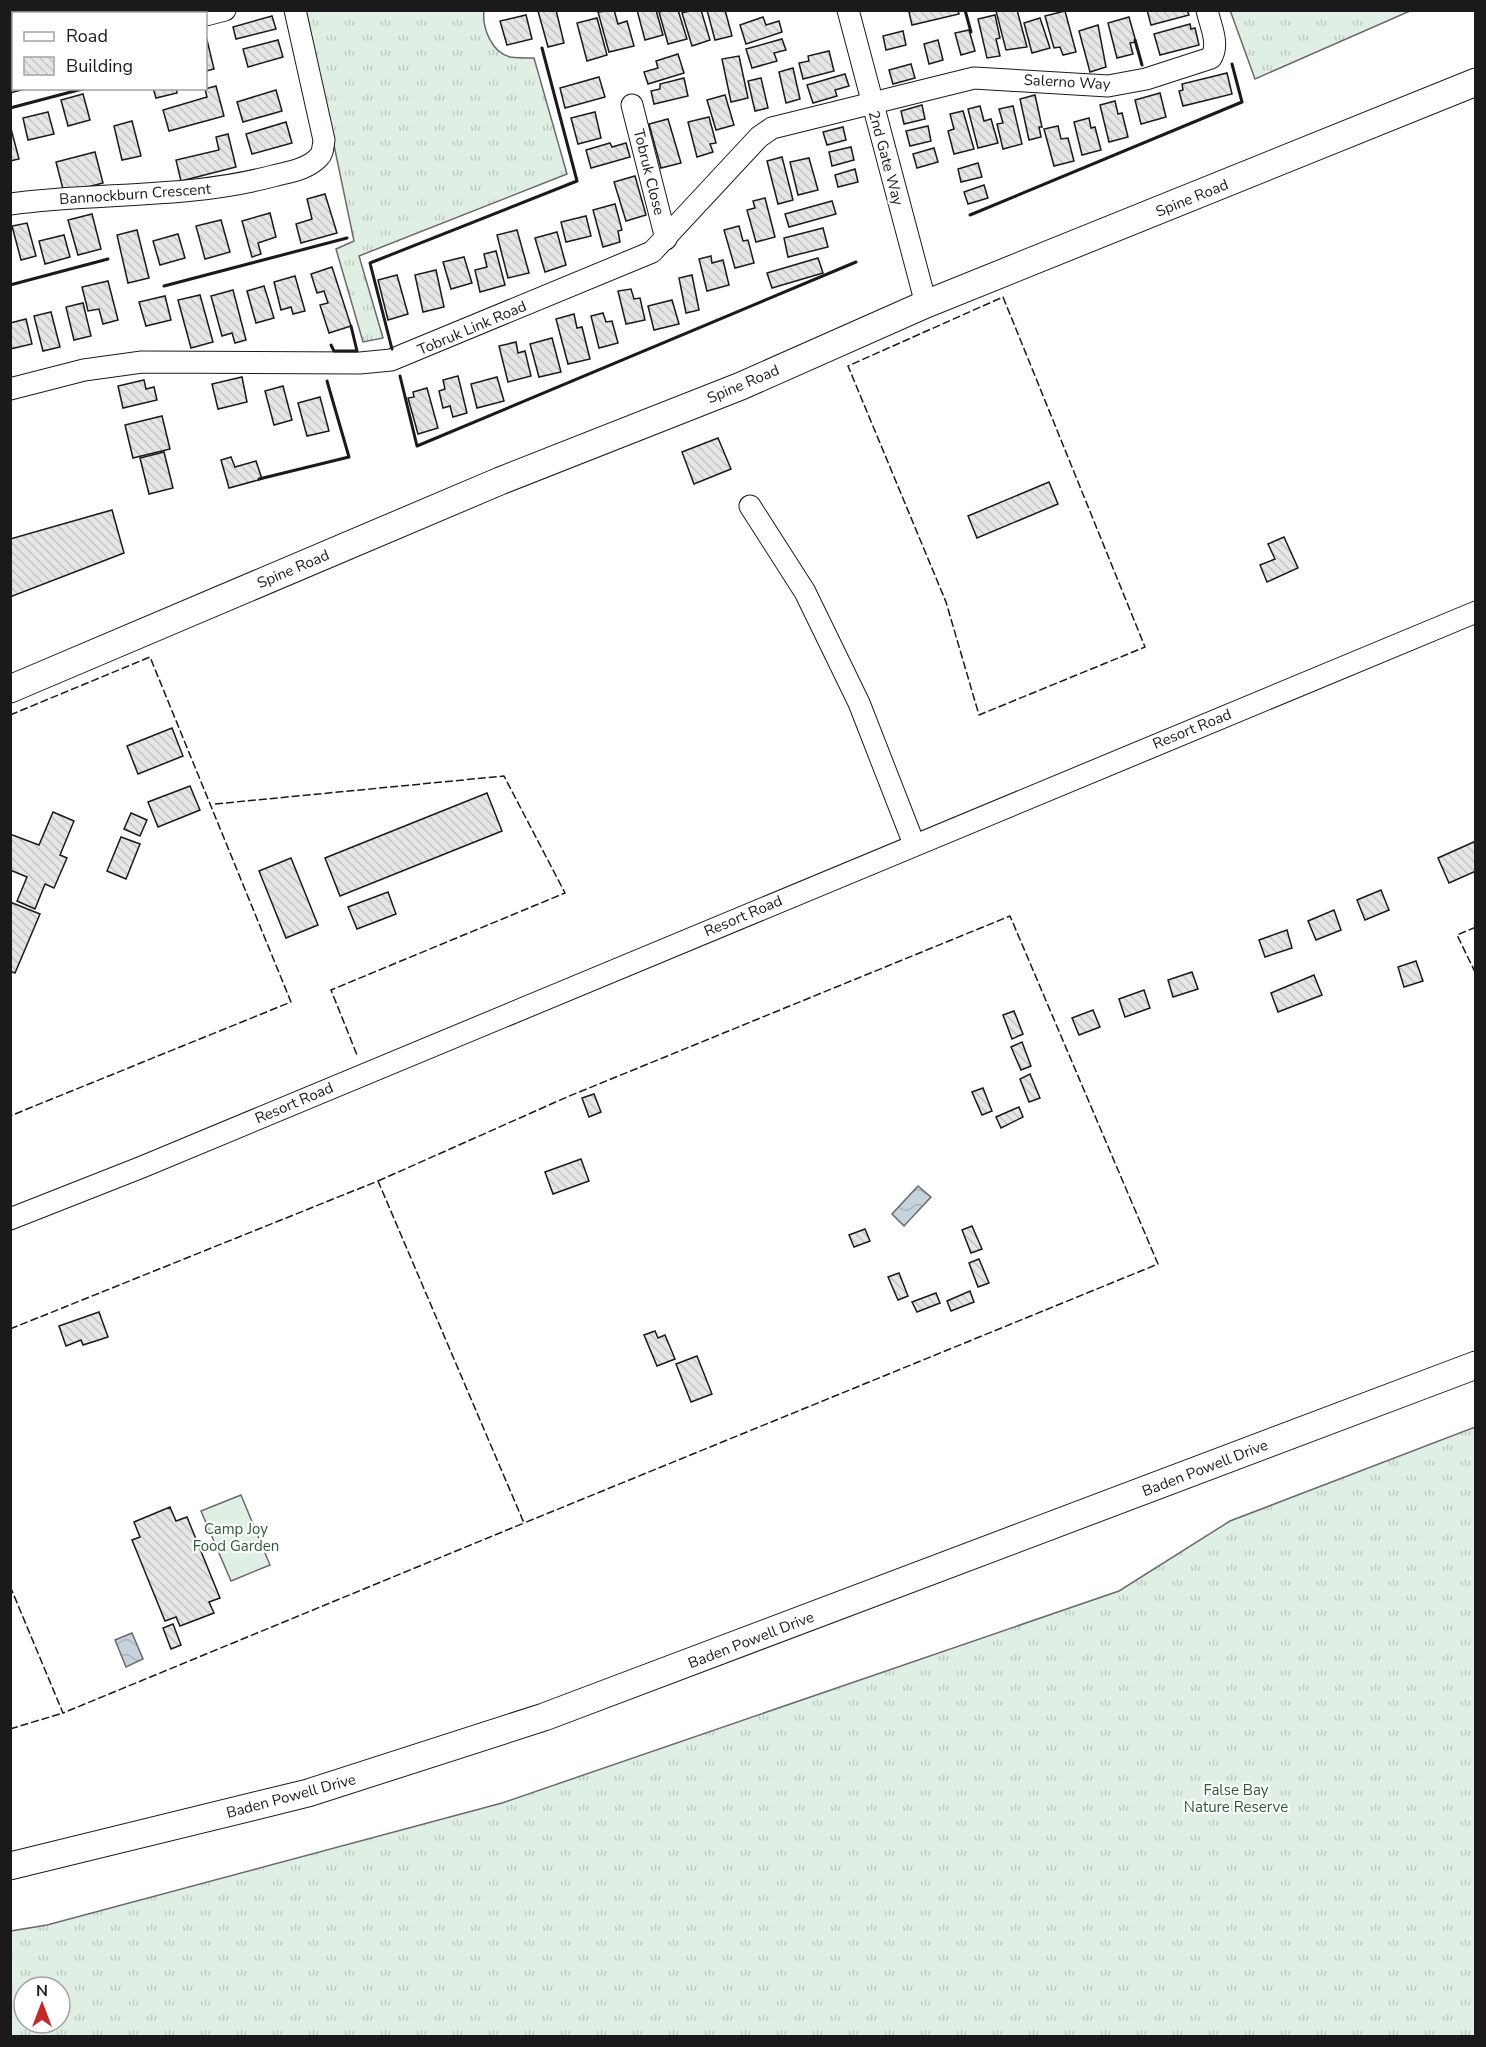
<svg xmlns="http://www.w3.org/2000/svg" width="1486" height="2047" viewBox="0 0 1486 2047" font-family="'Nunito Sans',sans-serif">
	<defs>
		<pattern id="grass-tufts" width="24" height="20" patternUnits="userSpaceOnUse" patternTransform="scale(1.5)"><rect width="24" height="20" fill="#e0efe3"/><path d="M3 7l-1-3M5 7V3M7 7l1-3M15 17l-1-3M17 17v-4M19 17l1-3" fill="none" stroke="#c0ccc2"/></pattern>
		<pattern id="water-waves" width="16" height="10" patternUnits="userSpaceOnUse" patternTransform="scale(1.5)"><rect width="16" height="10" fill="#c6d2dc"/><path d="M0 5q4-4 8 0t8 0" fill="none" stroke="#aab4bc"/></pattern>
		<pattern id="building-back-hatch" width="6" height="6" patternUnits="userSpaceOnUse" patternTransform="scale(1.5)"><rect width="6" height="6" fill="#e6e6e6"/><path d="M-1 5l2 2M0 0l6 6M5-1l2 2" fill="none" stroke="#c5c5c5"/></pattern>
	</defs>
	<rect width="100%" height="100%" fill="#fff"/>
	<g fill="url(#grass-tufts)" stroke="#6a6a6a" stroke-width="1.5" fill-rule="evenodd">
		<path d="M1230,10H1410V11L1255,79Z"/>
		<path d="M306,11H484C482,27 491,52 510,57C517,58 526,58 534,58L567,174L359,256L383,338L363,342L336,249L354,241Z"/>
		<path d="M1475,1427V2036H11V1931L47,1925L502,1803L1119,1591L1230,1521ZM24,1987H60V2023H24Z"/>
	</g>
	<path fill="#e0efe3" stroke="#6a6a6a" stroke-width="1.5" d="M241,1495L270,1565L231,1581L201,1511Z"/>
	<g fill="url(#water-waves)" stroke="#6a6a6a" stroke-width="1.5">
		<path d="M918,1186L931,1197L904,1226L892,1214Z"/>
		<path d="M132,1633L143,1659L126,1667L115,1640Z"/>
	</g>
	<g fill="url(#building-back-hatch)" stroke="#1a1a1a" stroke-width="1.5">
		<path d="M556,10L564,43L548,47L538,11Z"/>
		<path d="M614,10L618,24L627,21L634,46L609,52L598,12Z"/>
		<path d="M637,10H656L663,35L645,40Z"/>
		<path d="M666,10H678L687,39L668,44L659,12Z"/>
		<path d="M692,10H701L710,40L692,46L682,13Z"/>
		<path d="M707,10H725L732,36L715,40Z"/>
		<path d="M915,10H958L959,14L912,25L909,12Z"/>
		<path d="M1017,10L1027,47L1006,50L996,11Z"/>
		<path d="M1147,10H1187L1189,15L1151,25Z"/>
		<path d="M1065,11L1076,52L1063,55L1060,47L1054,48L1045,16Z"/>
		<path d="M526,15L532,39L507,45L500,21Z"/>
		<path d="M995,15L1000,38L996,39L1000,56L987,58L978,19Z"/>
		<path d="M272,16L276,29L236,39L233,27Z"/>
		<path d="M763,17L766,25L779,21L782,32L746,44L740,25Z"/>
		<path d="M1129,17L1136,42L1130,43L1133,54L1117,58L1108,23Z"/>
		<path d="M597,18L607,55L587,61L577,23Z"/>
		<path d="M1040,18L1050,48L1032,53L1024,23Z"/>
		<path d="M1190,24L1191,29L1195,28L1199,45L1160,55L1154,34Z"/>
		<path d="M1098,25L1106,67L1090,72L1079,31Z"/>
		<path d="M969,30L975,51L961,55L955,33Z"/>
		<path d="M903,31L906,45L886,50L883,36Z"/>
		<path d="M782,39L786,50L774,53L777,61L752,68L746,49Z"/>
		<path d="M207,40L214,69L206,71V41Z"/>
		<path d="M278,40L283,57L248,67L243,49Z"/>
		<path d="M938,40L943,60L929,64L924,44Z"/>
		<path d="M10,51L14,88L21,90L10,93Z"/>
		<path d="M829,51L834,71L803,79L799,63L809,61L808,56Z"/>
		<path d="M678,54L684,73L648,84L644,72L658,68L656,61Z"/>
		<path d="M739,56L748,98L731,102L722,59Z"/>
		<path d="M911,64L915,78L893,84L889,70Z"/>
		<path d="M793,68L800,99L786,103L779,72Z"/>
		<path d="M1227,73L1232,94L1183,106L1179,91L1183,90L1182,84Z"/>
		<path d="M845,74L849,86L835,90L837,96L813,103L807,85Z"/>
		<path d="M599,77L605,97L565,108L560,88Z"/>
		<path d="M684,78L688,96L654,104L651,91L660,89V84Z"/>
		<path d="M761,78L768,108L755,111L748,81Z"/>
		<path d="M216,86L224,116L169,131L163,110L207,97L205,89Z"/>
		<path d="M153,88H176L177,93L156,98Z"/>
		<path d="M276,90L282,111L243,122L237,102Z"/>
		<path d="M1160,93L1166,117L1141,124L1135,100Z"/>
		<path d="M83,94L90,120L68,126L61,100Z"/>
		<path d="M725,95L734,125L716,130L707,100Z"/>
		<path d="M1035,95L1042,127H1039L1041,137L1029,140L1020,99Z"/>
		<path d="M1115,101L1118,114L1122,113L1128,137L1109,142L1100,105Z"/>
		<path d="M922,105L925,119L904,124L901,111Z"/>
		<path d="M980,106L984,121L991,119L998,143L978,148L968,109Z"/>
		<path d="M1013,106L1022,144L1003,149L997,124L1003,123L999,109Z"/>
		<path d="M963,111L974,149L954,154L948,131L954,129L950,114Z"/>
		<path d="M48,112L54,134L28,140L23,118Z"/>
		<path d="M595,112L601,138L578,144L571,118Z"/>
		<path d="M709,117L716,143L710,144L713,152L697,157L688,122Z"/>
		<path d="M1089,118L1091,128L1095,127L1101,150L1082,155L1074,122Z"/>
		<path d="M668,119L681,163L661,168L649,124Z"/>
		<path d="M132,121L141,156L122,160L114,126Z"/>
		<path d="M286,122L292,143L252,154L246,134Z"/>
		<path d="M10,125L19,159L10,161Z"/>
		<path d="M928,126L931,141L910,146L906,131Z"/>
		<path d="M1058,126L1061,139L1068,138L1074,161L1054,166L1044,129Z"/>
		<path d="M843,127L846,140L827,145L823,132Z"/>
		<path d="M228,134L236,167L181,181L176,160L219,150L216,137Z"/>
		<path d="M610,143L612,147L626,143L630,157L591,168L586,150Z"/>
		<path d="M851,147L854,160L832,166L829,152Z"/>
		<path d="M934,148L938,162L917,168L913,154Z"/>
		<path d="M95,152L103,183L64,193L56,162Z"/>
		<path d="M782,157L793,200L778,204L767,161Z"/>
		<path d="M809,158L818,190L798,195L790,162Z"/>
		<path d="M978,163L982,177L961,182L958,169Z"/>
		<path d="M855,169L858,182L838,187L835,175Z"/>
		<path d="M635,176L646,215L626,221L614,182Z"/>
		<path d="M984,185L988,198L968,204L964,192Z"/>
		<path d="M325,194L337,233L301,243L296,224L312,219L307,199Z"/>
		<path d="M765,198L775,237L756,242L747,210L755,208L753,201Z"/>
		<path d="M832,201L836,214L789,227L785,214Z"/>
		<path d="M615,204L622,230L618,231L620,242L603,247L593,210Z"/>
		<path d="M270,213L276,237L258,243L261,254L252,257L242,221Z"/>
		<path d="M92,214L101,249L78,255L68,220Z"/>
		<path d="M586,216L591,236L566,242L561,222Z"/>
		<path d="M221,220L230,252L205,259L196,226Z"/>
		<path d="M27,223L36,256L21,260L12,226Z"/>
		<path d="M739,226L743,241L748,240L754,263L735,268L724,230Z"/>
		<path d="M823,228L828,247L788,257L784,238Z"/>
		<path d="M137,230L149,278L128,283L117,235Z"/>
		<path d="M517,230L529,273L508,278L497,235Z"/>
		<path d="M557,232L566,265L545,272L535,238Z"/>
		<path d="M178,234L185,258L160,265L153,241Z"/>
		<path d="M64,235L70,257L45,264L39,241Z"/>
		<path d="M496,251L505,285L480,292L475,270L487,267L484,254Z"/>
		<path d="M711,256L712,263L723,260L729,285L707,291L699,259Z"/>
		<path d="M464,257L472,283L451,289L443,262Z"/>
		<path d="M818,258L823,273L772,288L767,273Z"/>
		<path d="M332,267L351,326L329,333L320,305L328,303L324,291L317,293L311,274Z"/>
		<path d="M436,270L444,307L423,312L415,275Z"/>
		<path d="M397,275L408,314L388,320L378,280Z"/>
		<path d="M692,275L699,310L686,313L679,278Z"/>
		<path d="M295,276L305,311L293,314L291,307L281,310L274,282Z"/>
		<path d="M108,281L118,320L103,324L99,309L88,311L82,287Z"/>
		<path d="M264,286L274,318L256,323L247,291Z"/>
		<path d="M631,289L634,299L640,298L645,320L626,324L618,291Z"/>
		<path d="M233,290L246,340L235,343L232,333L222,336L211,296Z"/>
		<path d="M200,295L213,342L191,348L178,300Z"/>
		<path d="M165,296L171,320L146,326L139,302Z"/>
		<path d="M672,300L679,324L654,330L648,306Z"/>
		<path d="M83,303L91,336L74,340L66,307Z"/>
		<path d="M51,312L60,347L43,351L34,316Z"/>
		<path d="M603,313L606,322L612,321L618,343L599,348L591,316Z"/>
		<path d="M574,314L577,328L582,327L590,359L568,364L556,319Z"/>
		<path d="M26,319L32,344L10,349V323Z"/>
		<path d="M552,338L561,372L539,377L530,344Z"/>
		<path d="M516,342L518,353L525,351L531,376L508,382L499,346Z"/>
		<path d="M458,376L467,413L453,417L450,406L443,408L439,391L445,389L443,380Z"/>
		<path d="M242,377L247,402L218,409L212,384Z"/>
		<path d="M497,377L504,401L477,408L471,384Z"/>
		<path d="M144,380L146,389L154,387L157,400L123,408L118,386Z"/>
		<path d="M283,386L292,420L274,425L265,391Z"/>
		<path d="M427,388L438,428L418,434L408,398L414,397L413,392Z"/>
		<path d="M320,397L329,431L307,436L298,403Z"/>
		<path d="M162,416L170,449L133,458L125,425Z"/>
		<path d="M718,438L731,469L694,484L682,452Z"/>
		<path d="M164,452L173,488L149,494L140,458Z"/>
		<path d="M231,457L235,467L256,461L262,479L229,488L221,460Z"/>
		<path d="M1049,482L1058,504L977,538L968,516Z"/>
		<path d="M112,510L124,553L10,597V539Z"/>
		<path d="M1284,537L1298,568L1267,582L1260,565L1275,559L1268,544Z"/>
		<path d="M172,728L183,756L138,774L127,746Z"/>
		<path d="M190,786L200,810L158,827L148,802Z"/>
		<path d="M487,793L502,831L340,896L325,858Z"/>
		<path d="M53,812L74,821L60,855L67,858L54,888L45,884L35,909L17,901L27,877L10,870V834L39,845Z"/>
		<path d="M131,813L147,820L140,836L124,829Z"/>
		<path d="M121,837L140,844L126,879L107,871Z"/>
		<path d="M1476,841V871L1449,883L1438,858Z"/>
		<path d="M291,858L318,925L286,938L259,871Z"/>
		<path d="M1381,890L1389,910L1365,920L1357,900Z"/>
		<path d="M388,892L396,914L357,929L348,907Z"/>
		<path d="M10,902L40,914L15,973L10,971Z"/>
		<path d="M1334,910L1341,930L1316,940L1308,921Z"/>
		<path d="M1287,930L1292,948L1265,957L1259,940Z"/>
		<path d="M1416,961L1423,981L1404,987L1398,967Z"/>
		<path d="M1192,972L1198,989L1173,997L1168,980Z"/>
		<path d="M1314,975L1322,995L1278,1012L1271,993Z"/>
		<path d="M1144,990L1150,1008L1125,1017L1119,999Z"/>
		<path d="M1093,1010L1100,1027L1079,1035L1072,1018Z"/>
		<path d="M1014,1011L1023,1034L1012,1039L1003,1015Z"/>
		<path d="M1022,1042L1031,1066L1021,1070L1011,1047Z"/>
		<path d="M1030,1074L1040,1098L1029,1102L1020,1079Z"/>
		<path d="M983,1088L992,1111L982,1115L972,1092Z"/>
		<path d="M594,1094L601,1112L589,1117L582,1098Z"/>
		<path d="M1019,1107L1023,1117L1001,1128L996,1117Z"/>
		<path d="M581,1159L589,1181L553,1194L545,1172Z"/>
		<path d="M972,1226L982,1249L971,1253L962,1230Z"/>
		<path d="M865,1229L870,1241L854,1247L849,1235Z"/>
		<path d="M979,1259L989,1283L978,1287L969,1263Z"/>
		<path d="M899,1273L908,1296L898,1300L888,1277Z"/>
		<path d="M970,1291L974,1302L951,1311L947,1301Z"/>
		<path d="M936,1293L940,1303L917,1312L912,1302Z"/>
		<path d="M99,1312L108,1337L83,1345L81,1340L66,1346L59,1326Z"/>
		<path d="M655,1331L658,1338L665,1335L675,1359L657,1366L644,1335Z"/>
		<path d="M697,1356L712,1394L691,1402L676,1364Z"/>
		<path d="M170,1507L176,1521L187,1517L220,1598L209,1602L214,1613L180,1626L176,1617L165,1621L132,1540L140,1537L134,1522Z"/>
		<path d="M173,1624L181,1645L171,1649L163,1628Z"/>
	</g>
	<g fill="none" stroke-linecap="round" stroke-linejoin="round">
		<g stroke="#1a1a1a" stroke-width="23">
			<g id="minor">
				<path d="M848,10L926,304"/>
				<path d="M133,14L135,10"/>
				<path d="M206,15L225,10"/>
				<path d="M10,30H14"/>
				<path d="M632,105L666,239"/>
				<path d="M10,204C98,192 187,199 273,176C288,172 307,170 319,157C323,153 323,146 324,140L295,10"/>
				<path d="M10,389L84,370L142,362L360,363L391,360L652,252L759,137L772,128L974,78L1108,86L1146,79L1211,58C1220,44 1210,25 1207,10"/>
				<path d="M750,506L805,592L859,703L914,844"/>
				<path d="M10,1219L142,1167L1476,612"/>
			</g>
		</g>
		<g stroke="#1a1a1a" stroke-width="29">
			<g id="major">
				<path d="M10,689L500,481L741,386L926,304L1476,82"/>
				<path d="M10,1866L308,1793L544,1717L1476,1365"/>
			</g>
		</g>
		<use href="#minor" stroke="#fff" stroke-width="21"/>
		<use href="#major" stroke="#fff" stroke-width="27"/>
		<g stroke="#1a1a1a" stroke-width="1.5" stroke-dasharray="8 3" stroke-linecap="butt">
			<path d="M1003,297L1145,647L979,715L946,602L848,366Z"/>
			<path d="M10,715L150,657L291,1002L10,1116"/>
			<path d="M215,804L504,776L565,893L331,990L357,1055"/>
			<path d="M1476,927L1457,935L1476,974"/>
			<path d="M378,1181L567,1097L1010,916L1158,1264L524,1523"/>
			<path d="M10,1329L378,1181L524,1523L63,1713L10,1586"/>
			<path d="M10,1729L63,1713"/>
		</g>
		<g stroke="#1a1a1a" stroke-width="3">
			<path d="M965,10L971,32"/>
			<path d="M1135,40L1142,65"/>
			<path d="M10,108L86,88"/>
			<path d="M970,215L1242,102L1232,64"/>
			<path d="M10,285L108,259"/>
			<path d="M164,286L347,238"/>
			<path d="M331,345L334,351H357L351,326"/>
			<path d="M392,349L370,263L577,181L542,48"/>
			<path d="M400,376L417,446L856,262"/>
			<path d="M259,479L349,457L327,381"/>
		</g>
	</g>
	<g text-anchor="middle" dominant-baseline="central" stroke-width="4.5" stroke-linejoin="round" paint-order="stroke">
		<g font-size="15" fill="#1a1a1a" stroke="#fff">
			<text transform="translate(1067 82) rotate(3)">Salerno Way</text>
			<text transform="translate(886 158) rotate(75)">2nd Gate Way</text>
			<text transform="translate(649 172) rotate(76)">Tobruk Close</text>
			<text transform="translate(135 194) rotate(-4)">Bannockburn Crescent</text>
			<text transform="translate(1192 198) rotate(-22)">Spine Road</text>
			<text transform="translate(472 328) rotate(-23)">Tobruk Link Road</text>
			<text transform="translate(743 384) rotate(-23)">Spine Road</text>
			<text transform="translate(293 569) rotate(-23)">Spine Road</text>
			<text transform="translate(1192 729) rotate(-22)">Resort Road</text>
			<text transform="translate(743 916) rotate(-23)">Resort Road</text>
			<text transform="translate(294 1103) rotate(-23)">Resort Road</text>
			<text transform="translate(1205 1468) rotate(-21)">Baden Powell Drive</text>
			<text transform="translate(751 1640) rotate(-21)">Baden Powell Drive</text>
			<text transform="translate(291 1796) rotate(-15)">Baden Powell Drive</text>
		</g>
		<g font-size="15" fill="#2b5a34" stroke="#fff">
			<text x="236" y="1529">Camp Joy<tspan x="236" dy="17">Food Garden</tspan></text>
			<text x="1236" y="1790">False Bay<tspan x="1236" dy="17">Nature Reserve</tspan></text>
		</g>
	</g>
	<rect width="1486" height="2047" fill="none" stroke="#1a1a1a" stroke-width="24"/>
	<rect x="12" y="12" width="195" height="78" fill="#ffffff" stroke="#a3a3a3" stroke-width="1.5"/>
	<rect x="24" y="32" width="30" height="9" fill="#ffffff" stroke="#a3a3a3" stroke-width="1.5"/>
	<text x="66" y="42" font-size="18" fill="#1a1a1a">Road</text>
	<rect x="24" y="57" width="30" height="18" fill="url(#building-back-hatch)" stroke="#a3a3a3" stroke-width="1.5"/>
	<text x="66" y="72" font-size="18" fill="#1a1a1a">Building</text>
	<g transform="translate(42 2005)"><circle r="28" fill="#ffffff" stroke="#a3a3a3" stroke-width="1.5"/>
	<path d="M0-4.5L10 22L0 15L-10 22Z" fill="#c62828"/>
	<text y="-9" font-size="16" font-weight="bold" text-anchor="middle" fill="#1a1a1a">N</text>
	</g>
</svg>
